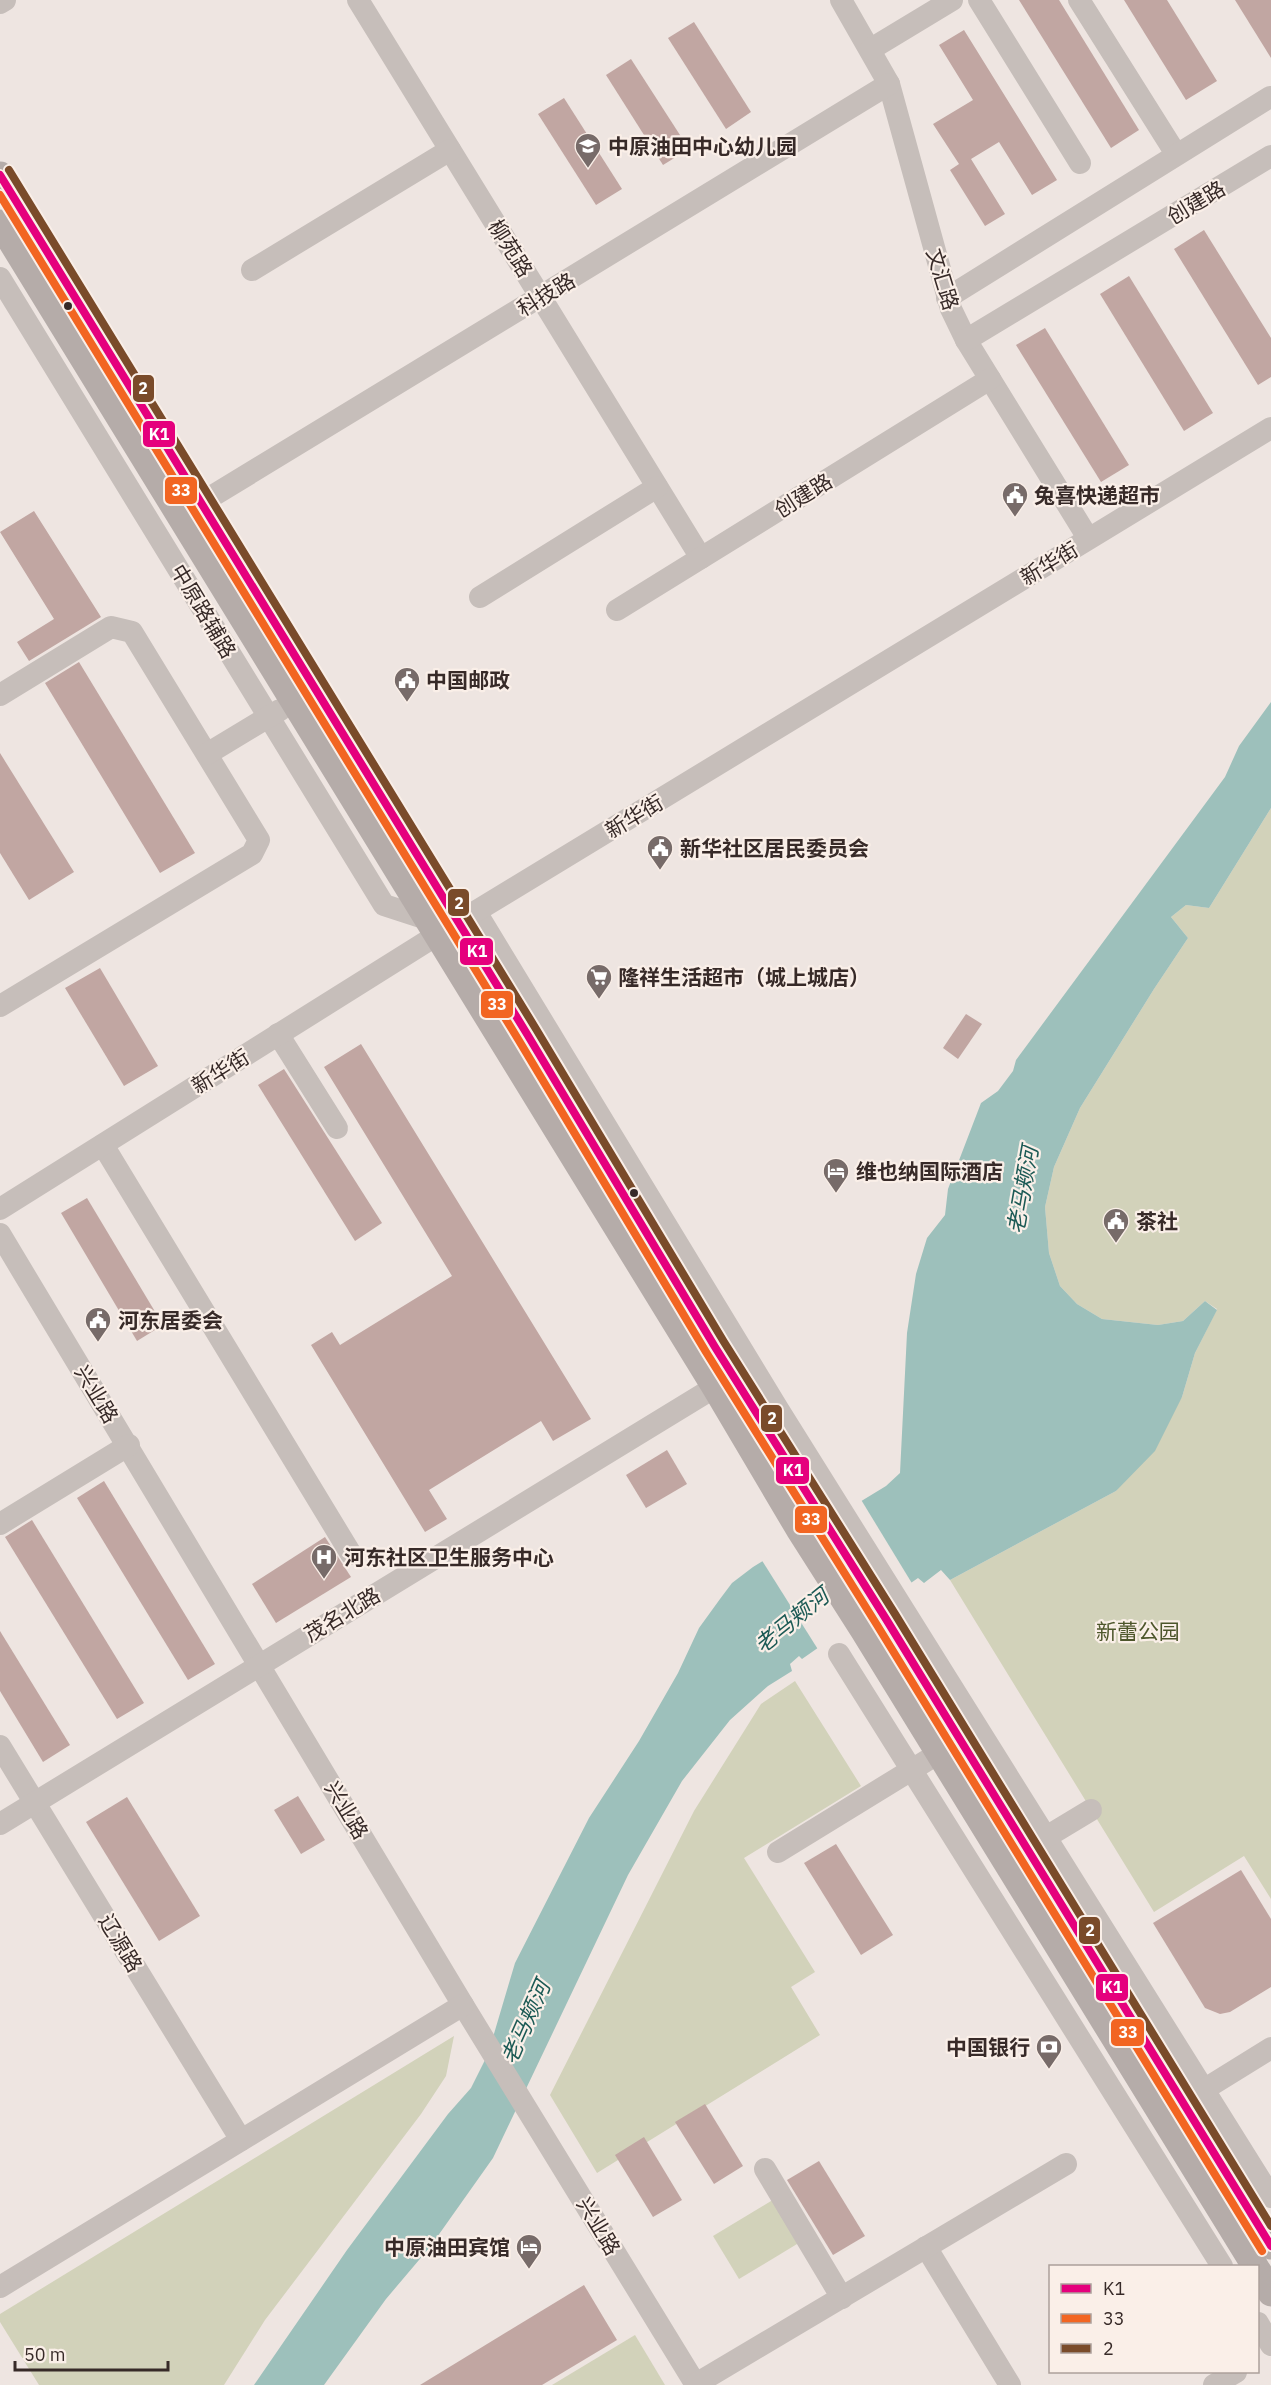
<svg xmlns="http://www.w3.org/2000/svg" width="1271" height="2385" viewBox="0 0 1271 2385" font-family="'IBM Plex Sans','Noto Sans SC',sans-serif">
	<rect width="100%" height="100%" fill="#eee5e1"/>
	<g fill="#d2d2ba">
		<path d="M1271,808V1899L1244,1856L1154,1912L950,1580L1116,1491L1182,1397L1195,1353L1217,1309L1205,1301L1183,1321L1158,1325L1102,1319L1077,1304L1060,1286L1049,1253L1045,1207L1054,1167L1080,1108L1154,989L1188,938L1171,917L1186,905L1209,908Z"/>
		<path d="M795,1681L861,1786L744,1858L815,1972L791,1987L820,2035L597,2173L550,2095L694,1811L761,1704Z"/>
		<path d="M454,2036L446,2076L421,2114L265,2320L224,2385H39L0,2322V2314Z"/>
		<path d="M776,2198L802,2241L739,2279L713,2236Z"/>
		<path d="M635,2335L665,2385H552Z"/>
	</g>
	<path fill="#9dc0bb" d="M1271,702V808L1209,908L1186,905L1171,917L1188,938L1154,989L1080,1108L1054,1167L1045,1207L1049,1253L1060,1286L1077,1304L1102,1319L1158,1325L1183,1321L1205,1301L1217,1310L1195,1353L1182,1397L1155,1451L1116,1491L950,1580L941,1570L924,1583L918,1578L802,1659L799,1656L790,1664L792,1671L768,1686L730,1720L682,1781L628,1875L493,2158L430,2247L386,2299L324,2385H254L347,2250L448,2114L471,2088L488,2054L515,1963L589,1818L639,1741L678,1673L699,1628L720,1599L732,1583L753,1567L886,1486L900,1473L907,1333L916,1274L927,1238L945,1215L948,1189L981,1103L998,1091L1013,1071L1016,1060L1225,777L1239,746Z"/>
	<path fill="#eee5e1" d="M860,1498L913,1585L819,1651L761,1559Z"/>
	<g fill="#c1a6a2">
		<path d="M1019,0H1059L1139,130L1111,148Z"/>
		<path d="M1124,0H1167L1217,81L1186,100Z"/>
		<path d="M1235,0H1271V58Z"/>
		<path d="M694,22L751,112L726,129L668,38Z"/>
		<path d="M964,30L1057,180L1032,195L999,142L971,159L1005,214L985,226L950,170L959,164L933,124L973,100L939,45Z"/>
		<path d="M631,59L689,149L663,165L606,75Z"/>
		<path d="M564,98L622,189L596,205L538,114Z"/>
		<path d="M1204,230L1271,338V377L1258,385L1174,249Z"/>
		<path d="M1129,276L1213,413L1184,431L1100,294Z"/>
		<path d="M1045,328L1129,465L1101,482L1016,345Z"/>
		<path d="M34,511L101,617L29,661L17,642L54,619L0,532Z"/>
		<path d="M79,662L195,853L160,873L45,683Z"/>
		<path d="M0,753L74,872L29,900L0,853Z"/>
		<path d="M100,968L158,1066L124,1086L65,988Z"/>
		<path d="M966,1014L982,1024L958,1059L943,1048Z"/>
		<path d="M361,1044L591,1419L553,1441L541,1421L429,1490L447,1519L425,1532L311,1345L332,1332L340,1345L452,1276L324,1067Z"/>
		<path d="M284,1069L382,1223L355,1241L258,1085Z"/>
		<path d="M87,1198L163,1325L137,1341L61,1213Z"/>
		<path d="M667,1450L687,1484L646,1508L626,1475Z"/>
		<path d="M104,1481L215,1664L188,1680L77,1498Z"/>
		<path d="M32,1520L144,1703L117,1719L5,1537Z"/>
		<path d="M325,1537L351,1577L276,1623L252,1584Z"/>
		<path d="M0,1631L70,1745L43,1762L0,1691Z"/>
		<path d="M298,1796L325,1840L301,1854L274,1810Z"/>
		<path d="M127,1797L200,1916L159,1941L86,1822Z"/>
		<path d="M836,1844L893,1935L861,1955L804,1863Z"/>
		<path d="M1241,1870L1271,1919V1987L1230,2012L1220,2014L1205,2008L1153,1923Z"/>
		<path d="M705,2104L743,2166L714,2184L675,2122Z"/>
		<path d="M644,2137L682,2200L653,2217L615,2155Z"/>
		<path d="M819,2161L865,2236L833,2255L787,2180Z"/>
		<path d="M584,2285L617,2340L542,2385H420Z"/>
	</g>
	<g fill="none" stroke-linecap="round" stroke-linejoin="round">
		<g stroke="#c6beba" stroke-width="22">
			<path d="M358,0L701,558"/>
			<path d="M841,0L889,84L951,309L966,340L1088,538"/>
			<path d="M979,0L1080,163"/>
			<path d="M1079,0L1176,154"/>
			<path d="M0,3L5,0"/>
			<path d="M871,49L952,0"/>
			<path d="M252,270L450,150"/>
			<path d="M0,278L384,905L427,919"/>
			<path d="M947,298L1270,97"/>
			<path d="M966,340L1271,156"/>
			<path d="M201,503L889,84"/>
			<path d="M480,597L657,487"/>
			<path d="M617,610L990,379"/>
			<path d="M0,695L111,627L132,632L259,840L252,854L0,1006"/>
			<path d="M207,754L280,710"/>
			<path d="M476,912L778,1409L1271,2197"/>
			<path d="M278,1034L337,1128"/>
			<path d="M103,1145L351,1554"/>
			<path d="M0,1209L437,935L1271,428"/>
			<path d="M0,1234L463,2005L696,2385"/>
			<path d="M0,1524L129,1445"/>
			<path d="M839,1654L1222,2266"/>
			<path d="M0,1746L241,2140"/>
			<path d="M0,1824L715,1387"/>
			<path d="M1033,1845L1091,1810"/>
			<path d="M778,1852L939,1753"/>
			<path d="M1192,2097L1271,2048"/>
			<path d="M765,2169L842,2298"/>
			<path d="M926,2247L1010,2385"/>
			<path d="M0,2287L463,2005"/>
			<path d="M1258,2323L1271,2345"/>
			<path d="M696,2384L1066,2164"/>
			<path d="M1214,2385L1236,2372"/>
		</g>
		<g stroke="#b5aca9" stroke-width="27">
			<path d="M0,175L527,1034L715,1347L886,1619L1271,2246"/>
			<path d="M0,223L715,1387L799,1529L864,1631L1255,2266"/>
			<path d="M1258,2271L1271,2293"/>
		</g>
		<g stroke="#faefe8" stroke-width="12">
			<path id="bus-1" d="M0,175L527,1034L715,1347L886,1619L1271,2246"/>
		</g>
		<g stroke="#faefe8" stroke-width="12">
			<path id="bus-2" d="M0,195L518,1039L706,1352L877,1625L1262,2251"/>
		</g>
		<g stroke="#faefe8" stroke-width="12">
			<path id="bus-3" d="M9,170L536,1029L724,1342L895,1614L1271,2226"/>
		</g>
		<use href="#bus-1" stroke="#e5007d" stroke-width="8"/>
		<use href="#bus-2" stroke="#f26522" stroke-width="8"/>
		<use href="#bus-3" stroke="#7a4b2a" stroke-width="8"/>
	</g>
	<defs>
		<g id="school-pin" transform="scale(1.35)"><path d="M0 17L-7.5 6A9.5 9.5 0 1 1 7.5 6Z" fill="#776b69" stroke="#faefe8"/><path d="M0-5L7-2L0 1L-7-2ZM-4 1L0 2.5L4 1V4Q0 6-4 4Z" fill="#fff"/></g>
		<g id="civic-pin" transform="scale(1.35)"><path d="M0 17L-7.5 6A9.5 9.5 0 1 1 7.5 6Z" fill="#776b69" stroke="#faefe8"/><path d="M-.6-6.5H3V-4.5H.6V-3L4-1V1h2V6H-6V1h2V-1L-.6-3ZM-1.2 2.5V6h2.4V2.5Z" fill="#fff"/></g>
		<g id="supermarket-pin" transform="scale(1.35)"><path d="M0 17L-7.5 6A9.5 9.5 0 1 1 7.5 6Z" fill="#776b69" stroke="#faefe8"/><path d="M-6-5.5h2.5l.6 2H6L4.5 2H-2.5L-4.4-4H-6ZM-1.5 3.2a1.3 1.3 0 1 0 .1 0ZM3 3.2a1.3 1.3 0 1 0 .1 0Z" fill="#fff"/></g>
		<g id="hotel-pin" transform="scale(1.35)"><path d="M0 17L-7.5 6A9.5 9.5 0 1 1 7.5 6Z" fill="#776b69" stroke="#faefe8"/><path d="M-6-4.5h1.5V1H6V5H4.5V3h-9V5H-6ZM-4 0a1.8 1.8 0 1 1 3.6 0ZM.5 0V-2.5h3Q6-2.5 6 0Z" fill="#fff"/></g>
		<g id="hospital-pin" transform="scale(1.35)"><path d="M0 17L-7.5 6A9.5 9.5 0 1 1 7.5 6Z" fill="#776b69" stroke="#faefe8"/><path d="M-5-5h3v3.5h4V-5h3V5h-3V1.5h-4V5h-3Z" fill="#fff"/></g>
		<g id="bank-pin" transform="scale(1.35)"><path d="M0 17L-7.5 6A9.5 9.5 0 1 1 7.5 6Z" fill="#776b69" stroke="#faefe8"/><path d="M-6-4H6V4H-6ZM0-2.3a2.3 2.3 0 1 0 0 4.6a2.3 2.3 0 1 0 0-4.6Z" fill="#fff"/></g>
	</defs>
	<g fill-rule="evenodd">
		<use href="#school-pin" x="588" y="146"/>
		<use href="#civic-pin" x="1015" y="495"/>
		<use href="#civic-pin" x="407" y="680"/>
		<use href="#civic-pin" x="660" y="848"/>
		<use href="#supermarket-pin" x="599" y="977"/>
		<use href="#hotel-pin" x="836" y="1171"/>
		<use href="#civic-pin" x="1116" y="1221"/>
		<use href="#civic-pin" x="98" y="1320"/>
		<use href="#hospital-pin" x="324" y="1557"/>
		<use href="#bank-pin" x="1049" y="2047"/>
		<use href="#hotel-pin" x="529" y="2247"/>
	</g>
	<g fill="#372a28" stroke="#faefe8" stroke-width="2">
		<circle cx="68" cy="306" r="5"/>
		<circle cx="634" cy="1193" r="5"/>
	</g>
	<g text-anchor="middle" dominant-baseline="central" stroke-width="4.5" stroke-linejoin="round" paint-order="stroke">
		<g font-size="21" font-weight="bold" fill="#372a28" stroke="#faefe8" text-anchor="start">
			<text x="608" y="146">中原油田中心幼儿园</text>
			<text x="1034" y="495">兔喜快递超市</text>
			<text x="426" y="680">中国邮政</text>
			<text x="680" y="848">新华社区居民委员会</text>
			<text x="618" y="977">隆祥生活超市（城上城店）</text>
			<text x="856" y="1171">维也纳国际酒店</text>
			<text x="1136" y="1221">茶社</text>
			<text x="118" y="1320">河东居委会</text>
			<text x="344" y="1557">河东社区卫生服务中心</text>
			<text x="1030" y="2047" text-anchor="end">中国银行</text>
			<text x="510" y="2247" text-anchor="end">中原油田宾馆</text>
		</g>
		<g font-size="21" fill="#372a28" stroke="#faefe8">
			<text transform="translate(1196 202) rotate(-31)">创建路</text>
			<text transform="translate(511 248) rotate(58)">柳苑路</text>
			<text transform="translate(943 279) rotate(73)">文汇路</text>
			<text transform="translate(546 294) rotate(-31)">科技路</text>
			<text transform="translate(803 495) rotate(-32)">创建路</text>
			<text transform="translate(1049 563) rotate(-31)">新华街</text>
			<text transform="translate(204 611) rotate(59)">中原路辅路</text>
			<text transform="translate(634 816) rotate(-31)">新华街</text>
			<text transform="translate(220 1071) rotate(-32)">新华街</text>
			<text transform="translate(97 1394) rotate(59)">兴业路</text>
			<text transform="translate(342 1614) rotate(-31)">茂名北路</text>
			<text transform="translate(347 1810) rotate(59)">兴业路</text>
			<text transform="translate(121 1943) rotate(59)">辽源路</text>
			<text transform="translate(599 2226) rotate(59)">兴业路</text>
		</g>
		<g font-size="21" fill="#4d562b" stroke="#faefe8">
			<text x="1138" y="1631">新蕾公园</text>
		</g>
		<g font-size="22" font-style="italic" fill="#1c5a55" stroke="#faefe8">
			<text transform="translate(1022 1190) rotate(-80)">老马颊河</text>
			<text transform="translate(791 1620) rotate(-39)">老马颊河</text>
			<text transform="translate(525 2022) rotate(-66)">老马颊河</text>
		</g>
	</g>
	<g stroke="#faefe8" stroke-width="2">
		<rect x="132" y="374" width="23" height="29" rx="6" fill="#7a4b2a"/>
		<rect x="142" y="420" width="34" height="28" rx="6" fill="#e5007d"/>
		<rect x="164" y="476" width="34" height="29" rx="6" fill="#f26522"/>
		<rect x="447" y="888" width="23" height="29" rx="6" fill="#7a4b2a"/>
		<rect x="459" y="937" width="35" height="29" rx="6" fill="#e5007d"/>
		<rect x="480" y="990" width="34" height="29" rx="6" fill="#f26522"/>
		<rect x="760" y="1404" width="23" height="29" rx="6" fill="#7a4b2a"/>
		<rect x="775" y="1456" width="35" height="29" rx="6" fill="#e5007d"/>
		<rect x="794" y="1505" width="34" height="29" rx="6" fill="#f26522"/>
		<rect x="1078" y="1916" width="23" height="29" rx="6" fill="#7a4b2a"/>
		<rect x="1095" y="1973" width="34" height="29" rx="6" fill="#e5007d"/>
		<rect x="1110" y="2018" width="35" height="29" rx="6" fill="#f26522"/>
	</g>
	<g font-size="16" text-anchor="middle" font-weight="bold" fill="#fff">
		<text x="143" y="394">2</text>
		<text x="159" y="440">K1</text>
		<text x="181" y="496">33</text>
		<text x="459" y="909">2</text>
		<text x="477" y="957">K1</text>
		<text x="497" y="1010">33</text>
		<text x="772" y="1424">2</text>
		<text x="793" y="1476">K1</text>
		<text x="811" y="1525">33</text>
		<text x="1090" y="1936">2</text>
		<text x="1112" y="1993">K1</text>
		<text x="1128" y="2038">33</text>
	</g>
	<rect x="1049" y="2265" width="210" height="108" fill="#faefe8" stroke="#aca09b" stroke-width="1.5"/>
	<rect x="1061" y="2284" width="30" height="9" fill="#e5007d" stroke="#aca09b" stroke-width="1.5"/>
	<text x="1103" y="2295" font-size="18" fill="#372a28">K1</text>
	<rect x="1061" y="2314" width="30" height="9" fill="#f26522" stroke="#aca09b" stroke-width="1.5"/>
	<text x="1103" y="2325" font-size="18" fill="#372a28">33</text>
	<rect x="1061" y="2344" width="30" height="9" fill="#7a4b2a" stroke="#aca09b" stroke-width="1.5"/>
	<text x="1103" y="2355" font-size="18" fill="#372a28">2</text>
	<path d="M15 2361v9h153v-9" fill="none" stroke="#372a28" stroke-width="3"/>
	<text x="24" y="2361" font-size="18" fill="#372a28" stroke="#faefe8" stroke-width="4.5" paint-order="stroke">50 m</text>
</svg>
